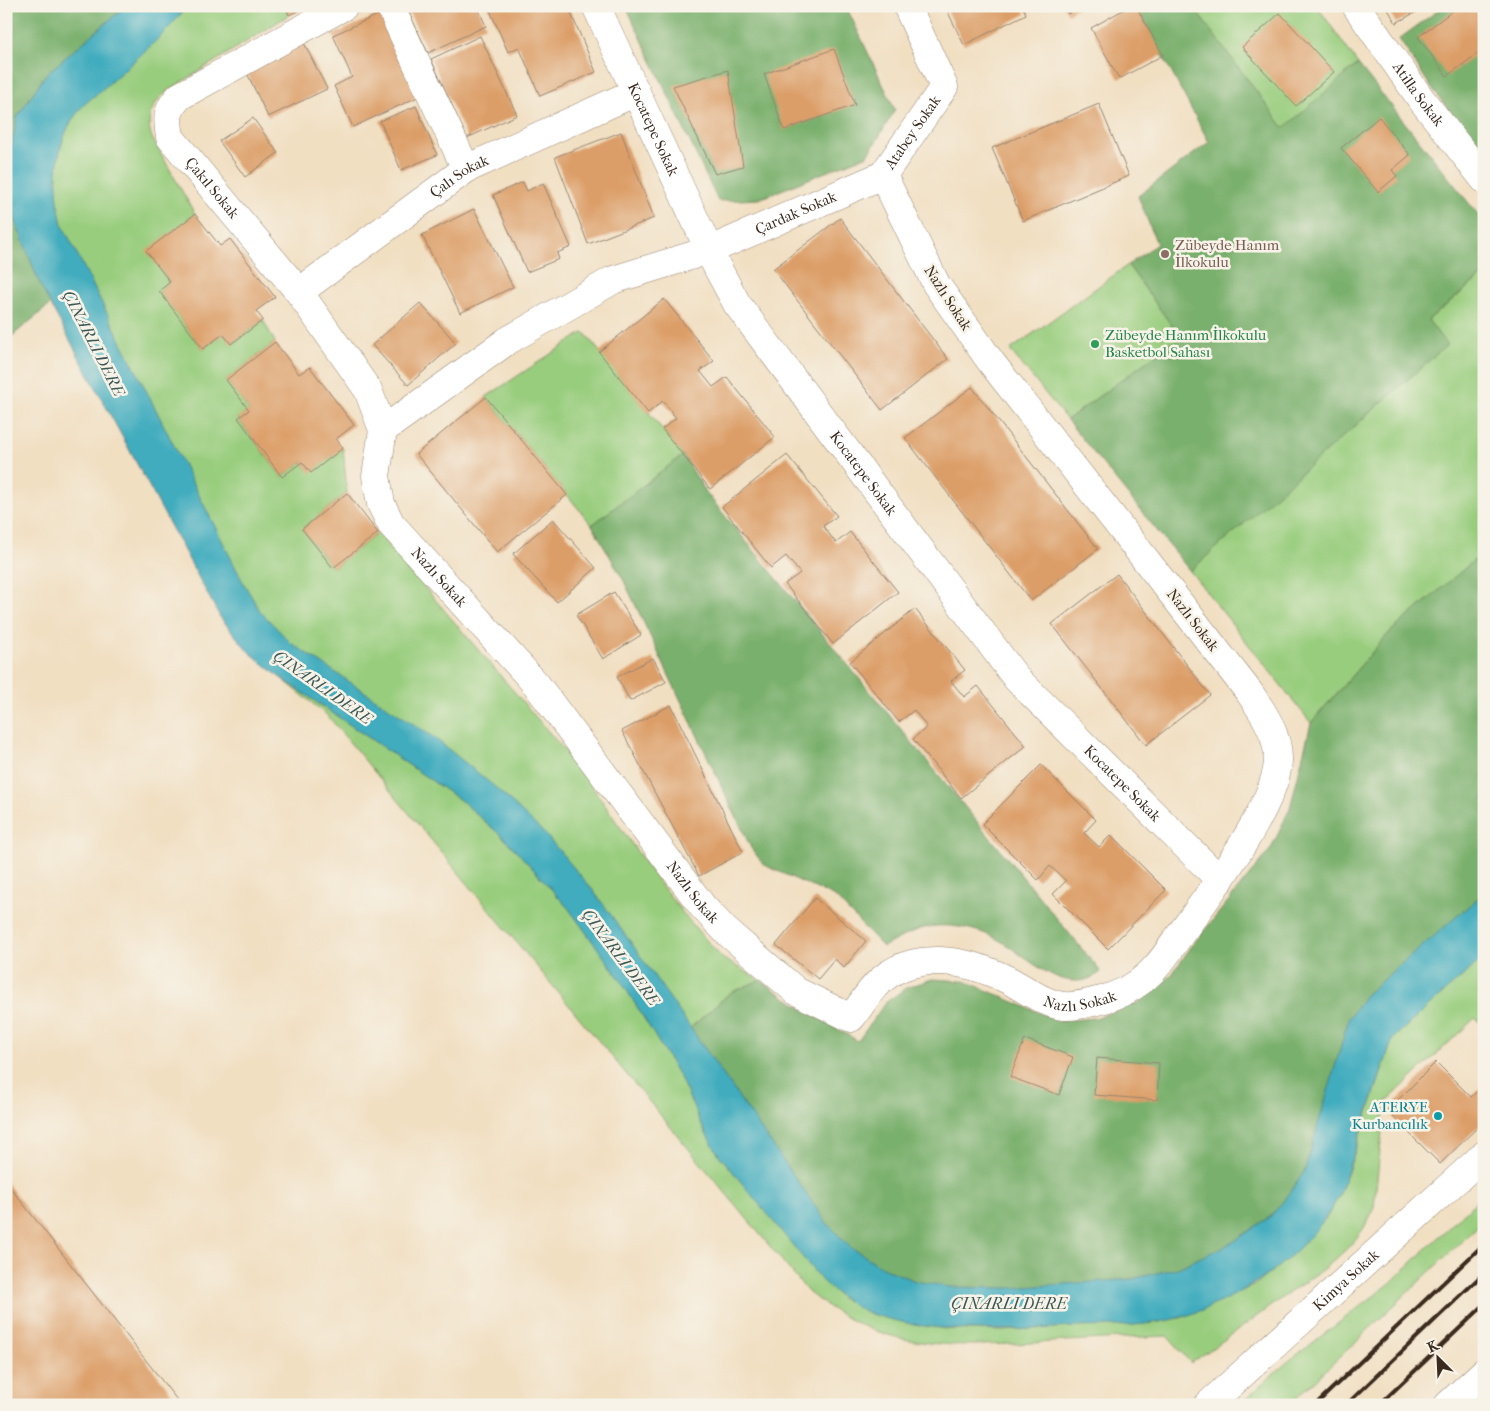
<svg xmlns="http://www.w3.org/2000/svg" width="1490" height="1411" viewBox="0 0 1490 1411" font-family="'IM FELL French Canon',serif">
	<rect width="100%" height="100%" fill="#f7f3e8"/>
	<filter id="ink" filterUnits="userSpaceOnUse"><feTurbulence type="fractalNoise" baseFrequency=".02" numOctaves="2"/><feDisplacementMap in="SourceGraphic" scale="10" xChannelSelector="R" yChannelSelector="G"/><feConvolveMatrix kernelMatrix="1 2 1 2 8 2 1 2 1" color-interpolation-filters="sRGB"/></filter>
	<filter id="wash" filterUnits="userSpaceOnUse"><feTurbulence type="fractalNoise" baseFrequency=".0096" numOctaves="4" result="noise"/><feDisplacementMap in="SourceGraphic" scale="20" xChannelSelector="R" yChannelSelector="G"/><feGaussianBlur stdDeviation="1.12" result="paint"/><feColorMatrix in="noise" values="0 0 0 0 0 0 0 0 0 0 0 0 0 0 0 0 0 1.4 0 .05"/><feComposite in="paint" operator="in"/></filter>
	<g filter="url(#wash)">
		<rect width="100%" height="100%" fill="#f1dfc2"/>
		<g fill="#99cd7e" stroke="#6a7c4e">
			<path d="M163,6H285L289,15L169,90C152,103 145,118 152,138L195,214L147,251L170,282L159,291L203,349L223,334L232,344L263,320L275,342L226,380L249,410L238,419L282,477L302,462L311,472L343,448L347,493L302,529L333,568L378,533L577,765L652,873L686,917L722,958L760,980L730,993L681,1036L513,830L272,653L33,182L39,145Z"/>
			<path d="M1195,6H1317L1358,64L1284,129L1193,7Z"/>
			<path d="M1128,265L1180,337L1067,420L1010,350Z"/>
			<path d="M1484,274V552L1388,634L1311,723L1190,571L1446,345L1428,320Z"/>
			<path d="M584,332L683,455L592,525L486,397Z"/>
			<path d="M277,675L463,802L505,839L536,872L569,909L620,979L680,1077L704,1130L719,1155L841,1298L871,1314L945,1329L1003,1331L1181,1318L1255,1285L1291,1255L1327,1217L1339,1196L1348,1172L1393,1038L1484,957V1026L1475,1018L1385,1103L1374,1207C1359,1251 1312,1276 1276,1302C1248,1323 1220,1343 1191,1363L1167,1336C1123,1338 1079,1340 1034,1343C944,1347 883,1351 808,1292L327,715Z"/>
			<path d="M1484,1194V1220L1289,1405H1239L1285,1364L1388,1285Z"/>
		</g>
		<g fill="#7ab06d" stroke="#5a6d46">
			<path d="M6,6H163L40,139L70,297L51,304L6,341Z"/>
			<path d="M626,6H846L895,110L868,155L759,199L718,201Z"/>
			<path d="M1136,6L1193,7L1284,128L1358,64L1484,222V274L1428,320L1447,345L1190,571L1067,420L1180,337L1128,265L1157,244L1138,196L1209,142Z"/>
			<path d="M1444,6H1484V153L1433,90L1399,39Z"/>
			<path d="M683,455L708,495L1101,972C1065,1000 1028,956 997,939C979,929 949,923 929,927C913,930 898,939 883,947L835,897L764,865L751,848L624,581L592,525Z"/>
			<path d="M1484,552V920L1353,1073L1273,1238L1078,1303L861,1279L681,1036L730,993L760,980L806,1011L858,1041L885,1003L906,988L932,979L965,981L1059,1021L1095,1018L1138,1003L1170,977L1194,943L1271,849L1290,808L1311,723L1388,634Z"/>
		</g>
		<path fill="#3facbe" stroke="#3d6b6e" d="M126,6H187C164,37 133,61 105,87C96,95 84,103 77,113C53,144 54,189 62,224L243,582L260,611L291,643L436,739L495,787L545,834L592,889L632,944L826,1222L849,1246L882,1267L915,1281L949,1287L1011,1288L1132,1279L1178,1268L1233,1242L1271,1216L1290,1193L1305,1170L1349,1018L1365,995L1484,893V957L1393,1038L1339,1196C1309,1250 1259,1287 1202,1310C1162,1327 1118,1326 1075,1327C1008,1330 938,1336 872,1314C853,1308 837,1294 822,1281L719,1155L704,1130L680,1077L620,979L569,909L536,872L505,839L463,802L277,675L248,651L220,617L41,287L16,223L8,165L17,117L46,74Z"/>
		<g id="blocks">
			<g fill="#dc9e68">
				<path d="M285,6H309L289,15Z"/>
				<path d="M406,6H477L486,26L428,53Z"/>
				<path d="M488,6H568L596,72L540,96L519,47L508,52Z"/>
				<path d="M945,6H1022L1026,14L964,45Z"/>
				<path d="M1063,6H1080L1068,14Z"/>
				<path d="M1130,6H1136L1163,55L1119,79L1091,28Z"/>
				<path d="M1386,6H1427L1396,23Z"/>
				<path d="M1459,6H1484V49L1447,76L1418,37Z"/>
				<path d="M382,13L420,96L353,127L334,86L352,77L333,35Z"/>
				<path d="M1280,13L1334,72L1296,106L1242,47Z"/>
				<path d="M480,36L517,115L467,138L431,59Z"/>
				<path d="M304,43L327,89L268,117L246,71Z"/>
				<path d="M834,49L855,105L784,130L764,74Z"/>
				<path d="M728,70L743,166L715,174L673,86Z"/>
				<path d="M1099,104L1129,176L1023,221L992,148Z"/>
				<path d="M416,106L437,155L401,170L380,121Z"/>
				<path d="M1379,117L1410,155L1392,170L1397,176L1378,192L1341,148Z"/>
				<path d="M253,118L278,153L245,177L219,141Z"/>
				<path d="M621,132L654,218L588,244L555,157Z"/>
				<path d="M523,182L527,191L543,183L571,247L557,253L559,259L527,272L493,195Z"/>
				<path d="M474,209L513,287L460,313L422,235Z"/>
				<path d="M195,214L220,246L230,239L275,297L256,311L263,320L231,344L223,334L203,349L159,291L170,282L146,251Z"/>
				<path d="M840,218L948,359L882,410L773,269Z"/>
				<path d="M664,299L714,361L700,371L713,387L727,377L775,437L710,489L662,429L676,418L663,401L648,413L599,352Z"/>
				<path d="M420,303L456,343L408,385L372,345Z"/>
				<path d="M275,342L299,374L310,367L354,425L336,439L343,448L311,473L302,462L282,477L238,418L249,410L226,380Z"/>
				<path d="M972,387L1098,549L1031,601L905,438Z"/>
				<path d="M486,397L567,495L497,552L416,454Z"/>
				<path d="M787,455L837,516L823,526L836,543L850,532L898,592L833,644L785,584L800,573L786,556L771,568L722,507Z"/>
				<path d="M347,493L378,533L333,568L302,529Z"/>
				<path d="M553,519L596,568L557,602L513,554Z"/>
				<path d="M1117,574L1210,695L1146,745L1052,624Z"/>
				<path d="M614,592L641,635L603,659L576,615Z"/>
				<path d="M915,609L965,670L951,681L964,697L978,686L1026,746L961,798L913,739L927,727L914,710L899,722L850,662Z"/>
				<path d="M653,658L666,682L630,701L617,677Z"/>
				<path d="M671,705L743,852L699,876L622,731Z"/>
				<path d="M1041,765L1096,820L1084,833L1099,847L1111,835L1166,890L1108,949L1053,894L1066,881L1050,866L1038,880L982,824Z"/>
				<path d="M815,898L866,941L844,968L835,959L818,979L776,945Z"/>
				<path d="M1025,1039L1073,1057L1059,1095L1010,1077Z"/>
				<path d="M1097,1058L1159,1063L1157,1100L1094,1095Z"/>
				<path d="M1436,1062L1471,1097L1484,1085V1121L1440,1164L1387,1111Z"/>
				<path d="M6,1182L181,1405H6Z"/>
			</g>
		</g>
	</g>
	<g filter="url(#ink)">
		<use href="#blocks" fill-opacity="0" stroke="#968470" stroke-width="1"/>
		<g fill="none" stroke-linecap="round" stroke-linejoin="round">
			<g stroke="#968470" stroke-width="29">
				<g id="minor">
					<path id="s1" d="M344,6L180,96C166,110 167,118 170,137L299,292L368,390L383,430L376,476L381,504L391,524L536,684L703,907L726,931L796,991L851,1018C860,1007 868,992 879,982C914,949 967,960 1006,979C1025,988 1043,1004 1064,1006C1077,1007 1093,1002 1105,999C1124,993 1143,982 1156,967C1167,955 1175,941 1185,928C1212,891 1276,805 1278,761C1279,735 1263,712 1249,692L991,362L936,284L883,175"/>
					<path d="M390,6L466,169"/>
					<path id="s2" d="M596,6L717,267L737,304L1017,679L1220,880"/>
					<path id="s3" d="M1356,6L1421,99L1484,179"/>
					<path id="s4" d="M883,175L944,87L907,6"/>
					<path id="s5" d="M299,292L466,169L636,92"/>
					<path id="s6" d="M383,430L507,341L613,280L710,250L883,175"/>
					<path id="s7" d="M1208,1405L1484,1155"/>
					<path d="M1448,1405L1484,1372"/>
				</g>
			</g>
			<use href="#minor" stroke="#fff" stroke-width="28"/>
			<g stroke="#3b2a1e" stroke-width="4">
				<path d="M1315,1405L1484,1244"/>
				<path d="M1346,1405L1484,1273"/>
				<path d="M1379,1405L1484,1305"/>
			</g>
		</g>
	</g>
	<circle fill="#8d6e63" stroke="#f7f3e8" stroke-width="2" cx="1165" cy="254" r="5"/>
	<circle fill="#2e9e5b" stroke="#f7f3e8" stroke-width="2" cx="1095" cy="344" r="5"/>
	<circle fill="#0f9aa8" stroke="#f7f3e8" stroke-width="2" cx="1438" cy="1116" r="5"/>
	<g text-anchor="middle" dominant-baseline="central" stroke-width="5" stroke-linejoin="round" paint-order="stroke">
		<g font-size="15" fill="#3b2a1e" stroke="#f7f3e8">
			<text stroke="none"><textPath href="#s3" startOffset="108">Atilla Sokak</textPath></text>
			<text stroke="none"><textPath href="#s2" startOffset="136">Kocatepe Sokak</textPath></text>
			<text stroke="none"><textPath href="#s4" startOffset="52">Atabey Sokak</textPath></text>
			<text stroke="none"><textPath href="#s5" startOffset="198">Çalı Sokak</textPath></text>
			<text stroke="none"><textPath href="#s1" startOffset="298">Çakıl Sokak</textPath></text>
			<text stroke="none"><textPath href="#s6" startOffset="470">Çardak Sokak</textPath></text>
			<text transform="translate(948 298) rotate(57)">Nazlı Sokak</text>
			<text stroke="none"><textPath href="#s2" startOffset="541">Kocatepe Sokak</textPath></text>
			<text stroke="none"><textPath href="#s1" startOffset="765">Nazlı Sokak</textPath></text>
			<text transform="translate(1193 620) rotate(52)">Nazlı Sokak</text>
			<text stroke="none"><textPath href="#s2" startOffset="946">Kocatepe Sokak</textPath></text>
			<text stroke="none"><textPath href="#s1" startOffset="1170">Nazlı Sokak</textPath></text>
			<text stroke="none"><textPath href="#s1" startOffset="1636">Nazlı Sokak</textPath></text>
			<text stroke="none"><textPath href="#s7" startOffset="186">Kimya Sokak</textPath></text>
		</g>
		<g font-size="15" fill="#785e54" stroke="#f7f3e8" text-anchor="start">
			<text x="1175" y="245">Zübeyde Hanım<tspan x="1175" dy="17">İlkokulu</tspan></text>
		</g>
		<g font-size="15" fill="#27864d" stroke="#f7f3e8" text-anchor="start">
			<text x="1105" y="335">Zübeyde Hanım İlkokulu<tspan x="1105" dy="17">Basketbol Sahası</tspan></text>
		</g>
		<g font-size="15" fill="#0d838f" stroke="#f7f3e8" text-anchor="end">
			<text x="1428" y="1107">ATERYE<tspan x="1428" dy="17">Kurbancılık</tspan></text>
		</g>
		<g font-size="16" font-style="italic" fill="#3c5856" stroke="#f7f3e8">
			<text transform="translate(94 343) rotate(63)">ÇINARLI DERE</text>
			<text transform="translate(323 687) rotate(35)">ÇINARLI DERE</text>
			<text transform="translate(621 957) rotate(53)">ÇINARLI DERE</text>
			<text x="1009" y="1303">ÇINARLI DERE</text>
		</g>
	</g>
	<rect width="1490" height="1411" fill="none" stroke="#f7f3e8" stroke-width="25"/>
	<g transform="translate(1438 1358) rotate(336)" stroke="#f7f3e8" stroke-width="4" paint-order="stroke">
	<path d="M0-4L9 19L0 12L-9 19Z" fill="#3b2a1e"/>
	<text y="-8" font-size="14" font-weight="bold" text-anchor="middle" fill="#3b2a1e">K</text>
	</g>
</svg>
